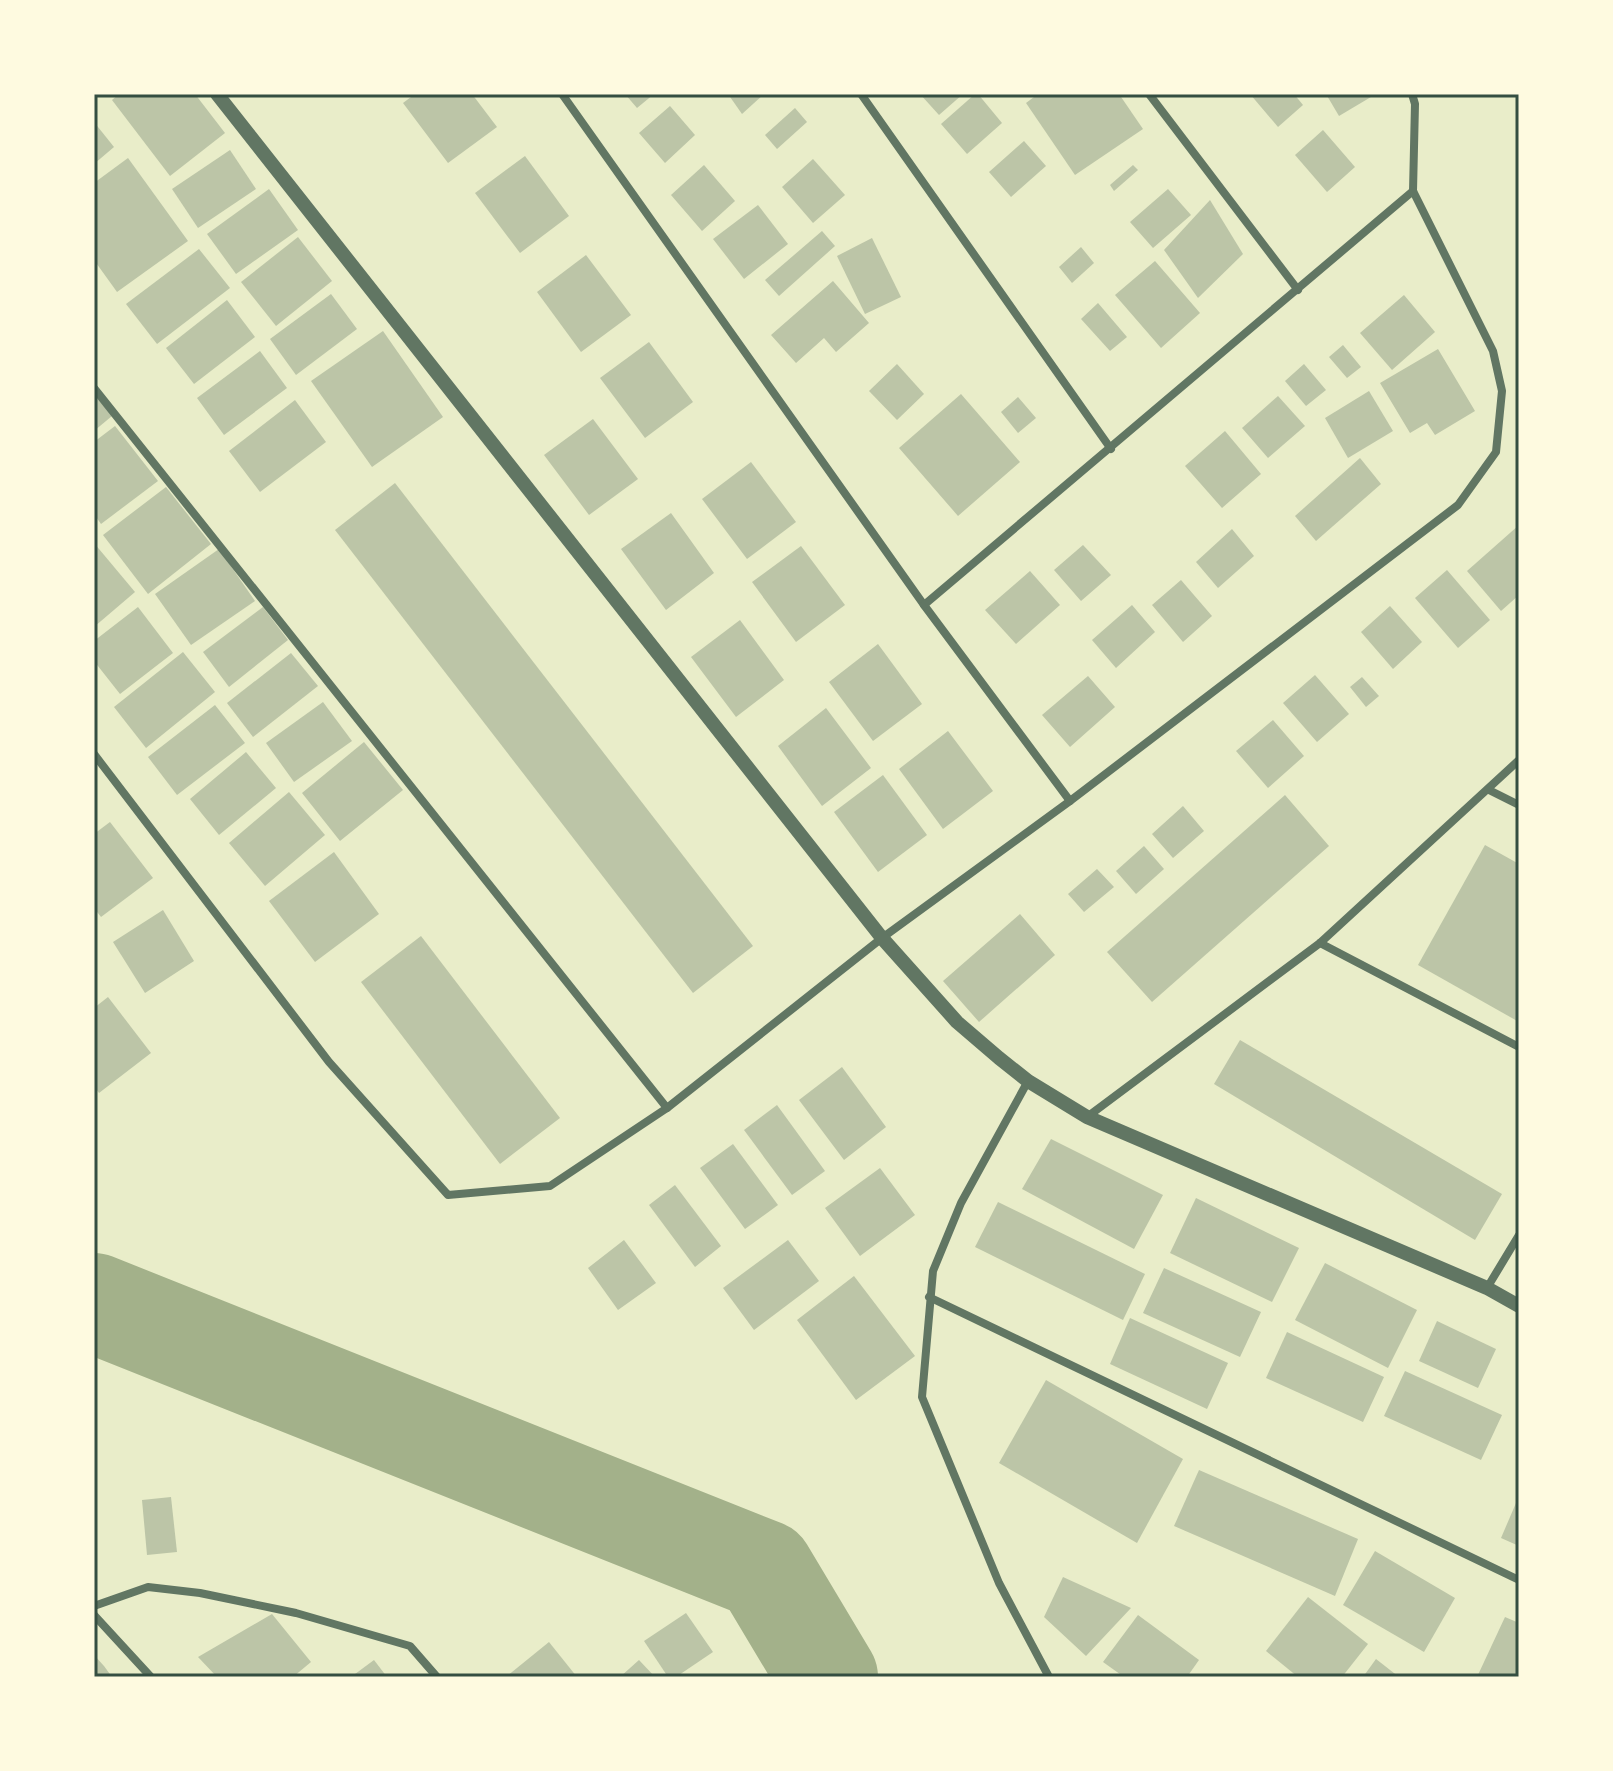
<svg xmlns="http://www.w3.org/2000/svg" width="1613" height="1771" viewBox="0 0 1613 1771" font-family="'Exo 2',sans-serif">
	<rect width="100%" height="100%" fill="#e9edc9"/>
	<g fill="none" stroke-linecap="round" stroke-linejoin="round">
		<path stroke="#a3b18a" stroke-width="100" d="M94,1303L764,1570L828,1677"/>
	</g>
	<g fill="#bcc5a7">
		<path d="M119,94H195L225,133L170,176L112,100Z"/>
		<path d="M415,94H472L497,127L448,163L403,103Z"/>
		<path d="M625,94H654L637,108Z"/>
		<path d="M728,94H764L742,114Z"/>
		<path d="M920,94H963L939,115Z"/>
		<path d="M975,94H978L1002,123L967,154L941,124Z"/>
		<path d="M1038,94H1119L1143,129L1075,175L1026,103Z"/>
		<path d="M1250,94H1294L1303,105L1278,127Z"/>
		<path d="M1326,94H1376L1339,116Z"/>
		<path d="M670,106L695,135L665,163L639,133Z"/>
		<path d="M795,108L807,122L777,149L765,135Z"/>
		<path d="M94,122L114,147L94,164Z"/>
		<path d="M1323,130L1355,167L1327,192L1295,155Z"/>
		<path d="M1024,141L1046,166L1011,197L989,172Z"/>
		<path d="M230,150L256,189L198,228L172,189Z"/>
		<path d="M525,156L569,216L520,253L475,193Z"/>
		<path d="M128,158L188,241L117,292L94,260V183Z"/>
		<path d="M813,159L845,195L813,223L782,187Z"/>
		<path d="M704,165L735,201L702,231L671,195Z"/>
		<path d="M1133,165L1138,170L1114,191L1110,185Z"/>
		<path d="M269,189L298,230L236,274L207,234Z"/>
		<path d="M1168,189L1191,215L1153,248L1130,222Z"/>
		<path d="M1210,200L1243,254L1198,298L1164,250Z"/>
		<path d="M758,205L788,244L744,279L713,239Z"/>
		<path d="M822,231L835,246L779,296L765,280Z"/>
		<path d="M298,237L332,281L276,326L241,282Z"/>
		<path d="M872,238L901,297L865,314L837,256Z"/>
		<path d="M1081,247L1094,263L1072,283L1059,267Z"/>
		<path d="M199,249L230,288L157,344L126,304Z"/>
		<path d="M586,255L631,315L581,352L537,292Z"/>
		<path d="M1155,261L1200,313L1161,348L1115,295Z"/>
		<path d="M833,281L869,323L836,352L824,338L796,363L771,335Z"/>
		<path d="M331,294L357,329L296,375L270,339Z"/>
		<path d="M1404,295L1435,332L1392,370L1360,333Z"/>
		<path d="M227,300L255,337L194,384L166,348Z"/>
		<path d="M1098,303L1127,337L1110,351L1081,319Z"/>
		<path d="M383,331L443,417L372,467L311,381Z"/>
		<path d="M649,342L693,402L645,438L600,378Z"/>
		<path d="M1343,345L1361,367L1347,378L1329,357Z"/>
		<path d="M1438,349L1475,411L1435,435L1427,423L1410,433L1380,383Z"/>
		<path d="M260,351L287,388L224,435L197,398Z"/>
		<path d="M897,364L924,394L897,420L869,391Z"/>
		<path d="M1304,364L1326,390L1306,406L1285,381Z"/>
		<path d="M1369,391L1393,431L1348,458L1325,418Z"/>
		<path d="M94,394L112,416L94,431Z"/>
		<path d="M961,394L1020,462L958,516L899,448Z"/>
		<path d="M1278,396L1305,426L1268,458L1242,428Z"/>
		<path d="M1018,397L1036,418L1018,433L1001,412Z"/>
		<path d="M295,400L326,442L260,492L229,451Z"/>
		<path d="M593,419L638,479L589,515L544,455Z"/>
		<path d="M115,426L158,481L101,524L94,514V442Z"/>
		<path d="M1225,431L1261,474L1222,508L1185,466Z"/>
		<path d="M1360,458L1381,484L1316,541L1295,516Z"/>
		<path d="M751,462L796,522L747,559L702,499Z"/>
		<path d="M395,483L753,946L693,993L335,530Z"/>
		<path d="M166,487L211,544L148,594L103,535Z"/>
		<path d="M671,513L714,573L666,610L621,549Z"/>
		<path d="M1519,525V595L1501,611L1467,571Z"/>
		<path d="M1232,529L1254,556L1218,588L1196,562Z"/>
		<path d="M94,543L135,592L94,627Z"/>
		<path d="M1083,545L1111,575L1081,601L1054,570Z"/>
		<path d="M801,546L845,605L796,642L752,582Z"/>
		<path d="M219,549L255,601L191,645L155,594Z"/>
		<path d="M1447,570L1490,620L1458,648L1415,598Z"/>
		<path d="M1030,571L1060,605L1016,644L985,610Z"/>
		<path d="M1181,580L1212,616L1183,642L1152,605Z"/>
		<path d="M1132,605L1155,632L1116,668L1092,640Z"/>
		<path d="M1390,606L1422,642L1393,669L1361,632Z"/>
		<path d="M138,607L173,653L120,694L94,661V641Z"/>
		<path d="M263,607L288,640L229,687L203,652Z"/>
		<path d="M740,620L784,680L736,717L691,657Z"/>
		<path d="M878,644L922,704L873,741L829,682Z"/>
		<path d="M183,652L215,692L146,748L114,707Z"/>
		<path d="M291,653L318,686L253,737L227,703Z"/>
		<path d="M1315,675L1349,714L1317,742L1283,703Z"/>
		<path d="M1088,676L1115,707L1070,747L1042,715Z"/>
		<path d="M1362,677L1379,696L1366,707L1350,687Z"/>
		<path d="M323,702L352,741L294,782L266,743Z"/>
		<path d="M215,705L245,743L177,795L148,757Z"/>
		<path d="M826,708L871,768L822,806L778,746Z"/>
		<path d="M1273,720L1304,756L1268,788L1236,751Z"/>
		<path d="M948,731L993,791L943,829L899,769Z"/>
		<path d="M364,742L403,790L340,841L302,793Z"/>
		<path d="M246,752L276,788L219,835L190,799Z"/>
		<path d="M883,775L927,835L878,872L834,812Z"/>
		<path d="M289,792L325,835L265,886L229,843Z"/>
		<path d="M1285,795L1329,846L1152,1002L1107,952Z"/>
		<path d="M1183,806L1204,831L1173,858L1152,834Z"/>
		<path d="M110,822L153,878L101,917L94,908V834Z"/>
		<path d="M1485,845L1519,864V1022L1418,965Z"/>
		<path d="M1144,846L1164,869L1136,894L1116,871Z"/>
		<path d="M334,852L379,914L315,962L269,901Z"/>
		<path d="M1097,869L1114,887L1084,912L1068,894Z"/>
		<path d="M163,910L194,961L145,993L113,942Z"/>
		<path d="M1020,914L1055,955L979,1022L943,981Z"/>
		<path d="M421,936L560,1118L500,1164L361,982Z"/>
		<path d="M108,997L151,1053L99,1093L94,1086V1008Z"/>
		<path d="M1240,1040L1502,1194L1475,1240L1214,1084Z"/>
		<path d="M842,1067L886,1127L844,1160L799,1100Z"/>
		<path d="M777,1105L825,1171L792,1195L744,1130Z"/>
		<path d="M1051,1139L1163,1195L1134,1249L1022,1189Z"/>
		<path d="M733,1144L778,1205L745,1229L700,1168Z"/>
		<path d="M880,1168L915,1215L860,1256L825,1208Z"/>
		<path d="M675,1185L721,1246L695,1267L649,1205Z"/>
		<path d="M1196,1198L1299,1248L1272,1302L1170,1253Z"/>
		<path d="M998,1202L1145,1274L1123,1320L975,1247Z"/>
		<path d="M624,1240L656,1283L618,1310L588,1268Z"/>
		<path d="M788,1240L819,1281L754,1330L723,1288Z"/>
		<path d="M1325,1263L1417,1310L1388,1368L1295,1320Z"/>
		<path d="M1164,1268L1261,1312L1240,1357L1143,1313Z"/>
		<path d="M854,1276L915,1356L856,1400L797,1320Z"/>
		<path d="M1130,1318L1228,1363L1207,1409L1110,1364Z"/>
		<path d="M1437,1321L1496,1349L1478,1388L1419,1361Z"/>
		<path d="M1287,1332L1384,1377L1363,1422L1266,1378Z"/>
		<path d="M1405,1371L1502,1415L1481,1460L1384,1416Z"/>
		<path d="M1046,1380L1183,1459L1137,1543L999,1463Z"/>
		<path d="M1199,1470L1358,1539L1335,1596L1174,1526Z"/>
		<path d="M1519,1496V1546L1501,1538Z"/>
		<path d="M171,1497L177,1552L147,1555L142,1500Z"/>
		<path d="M1375,1551L1455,1598L1424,1652L1343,1605Z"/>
		<path d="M1063,1577L1131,1608L1086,1656L1044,1617Z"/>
		<path d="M1308,1597L1368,1644L1342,1677H1298L1266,1651Z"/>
		<path d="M686,1613L713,1652L676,1677H668L644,1641Z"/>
		<path d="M272,1614L311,1662L293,1677H217L198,1657Z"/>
		<path d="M1138,1615L1199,1660L1187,1677H1124L1103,1662Z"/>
		<path d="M1505,1617L1519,1623V1677H1477Z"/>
		<path d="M549,1642L577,1677H506Z"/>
		<path d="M94,1655L104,1666L112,1677H94Z"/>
		<path d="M1376,1659L1399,1677H1363Z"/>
		<path d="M374,1660L387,1677H351Z"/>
		<path d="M639,1660L655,1677H620Z"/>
	</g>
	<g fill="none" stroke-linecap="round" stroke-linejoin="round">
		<g stroke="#617663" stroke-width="8">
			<path d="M562,94L924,605L1070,801"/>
			<path d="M861,94L1111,449"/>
			<path d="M1149,94L1298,290"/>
			<path d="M94,388L667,1108"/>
			<path d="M924,605L1413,191"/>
			<path d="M94,754L329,1062L448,1195L550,1186L667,1108L882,938L1070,801L1458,505L1496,452L1502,391L1493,351L1413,191L1415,104L1412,94"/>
			<path d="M1489,790L1519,805"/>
			<path d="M1320,943L1519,1047"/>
			<path d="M1028,1081L961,1203L933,1271L922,1397L999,1583L1049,1677"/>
			<path d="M1087,1117L1320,943L1519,760"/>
			<path d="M1487,1288L1519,1235"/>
			<path d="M929,1297L1519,1580"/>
			<path d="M94,1606L148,1587L200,1593L296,1613L410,1646L437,1677"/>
			<path d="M94,1615L151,1677"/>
		</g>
		<path stroke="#617663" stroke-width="14" d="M217,94L882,938L957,1022L999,1058L1028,1081L1087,1117L1487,1288L1519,1306"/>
	</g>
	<rect width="1613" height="1771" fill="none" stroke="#fefae0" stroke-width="192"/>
	<rect x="96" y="96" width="1421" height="1579" fill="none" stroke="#344e41" stroke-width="3"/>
</svg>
